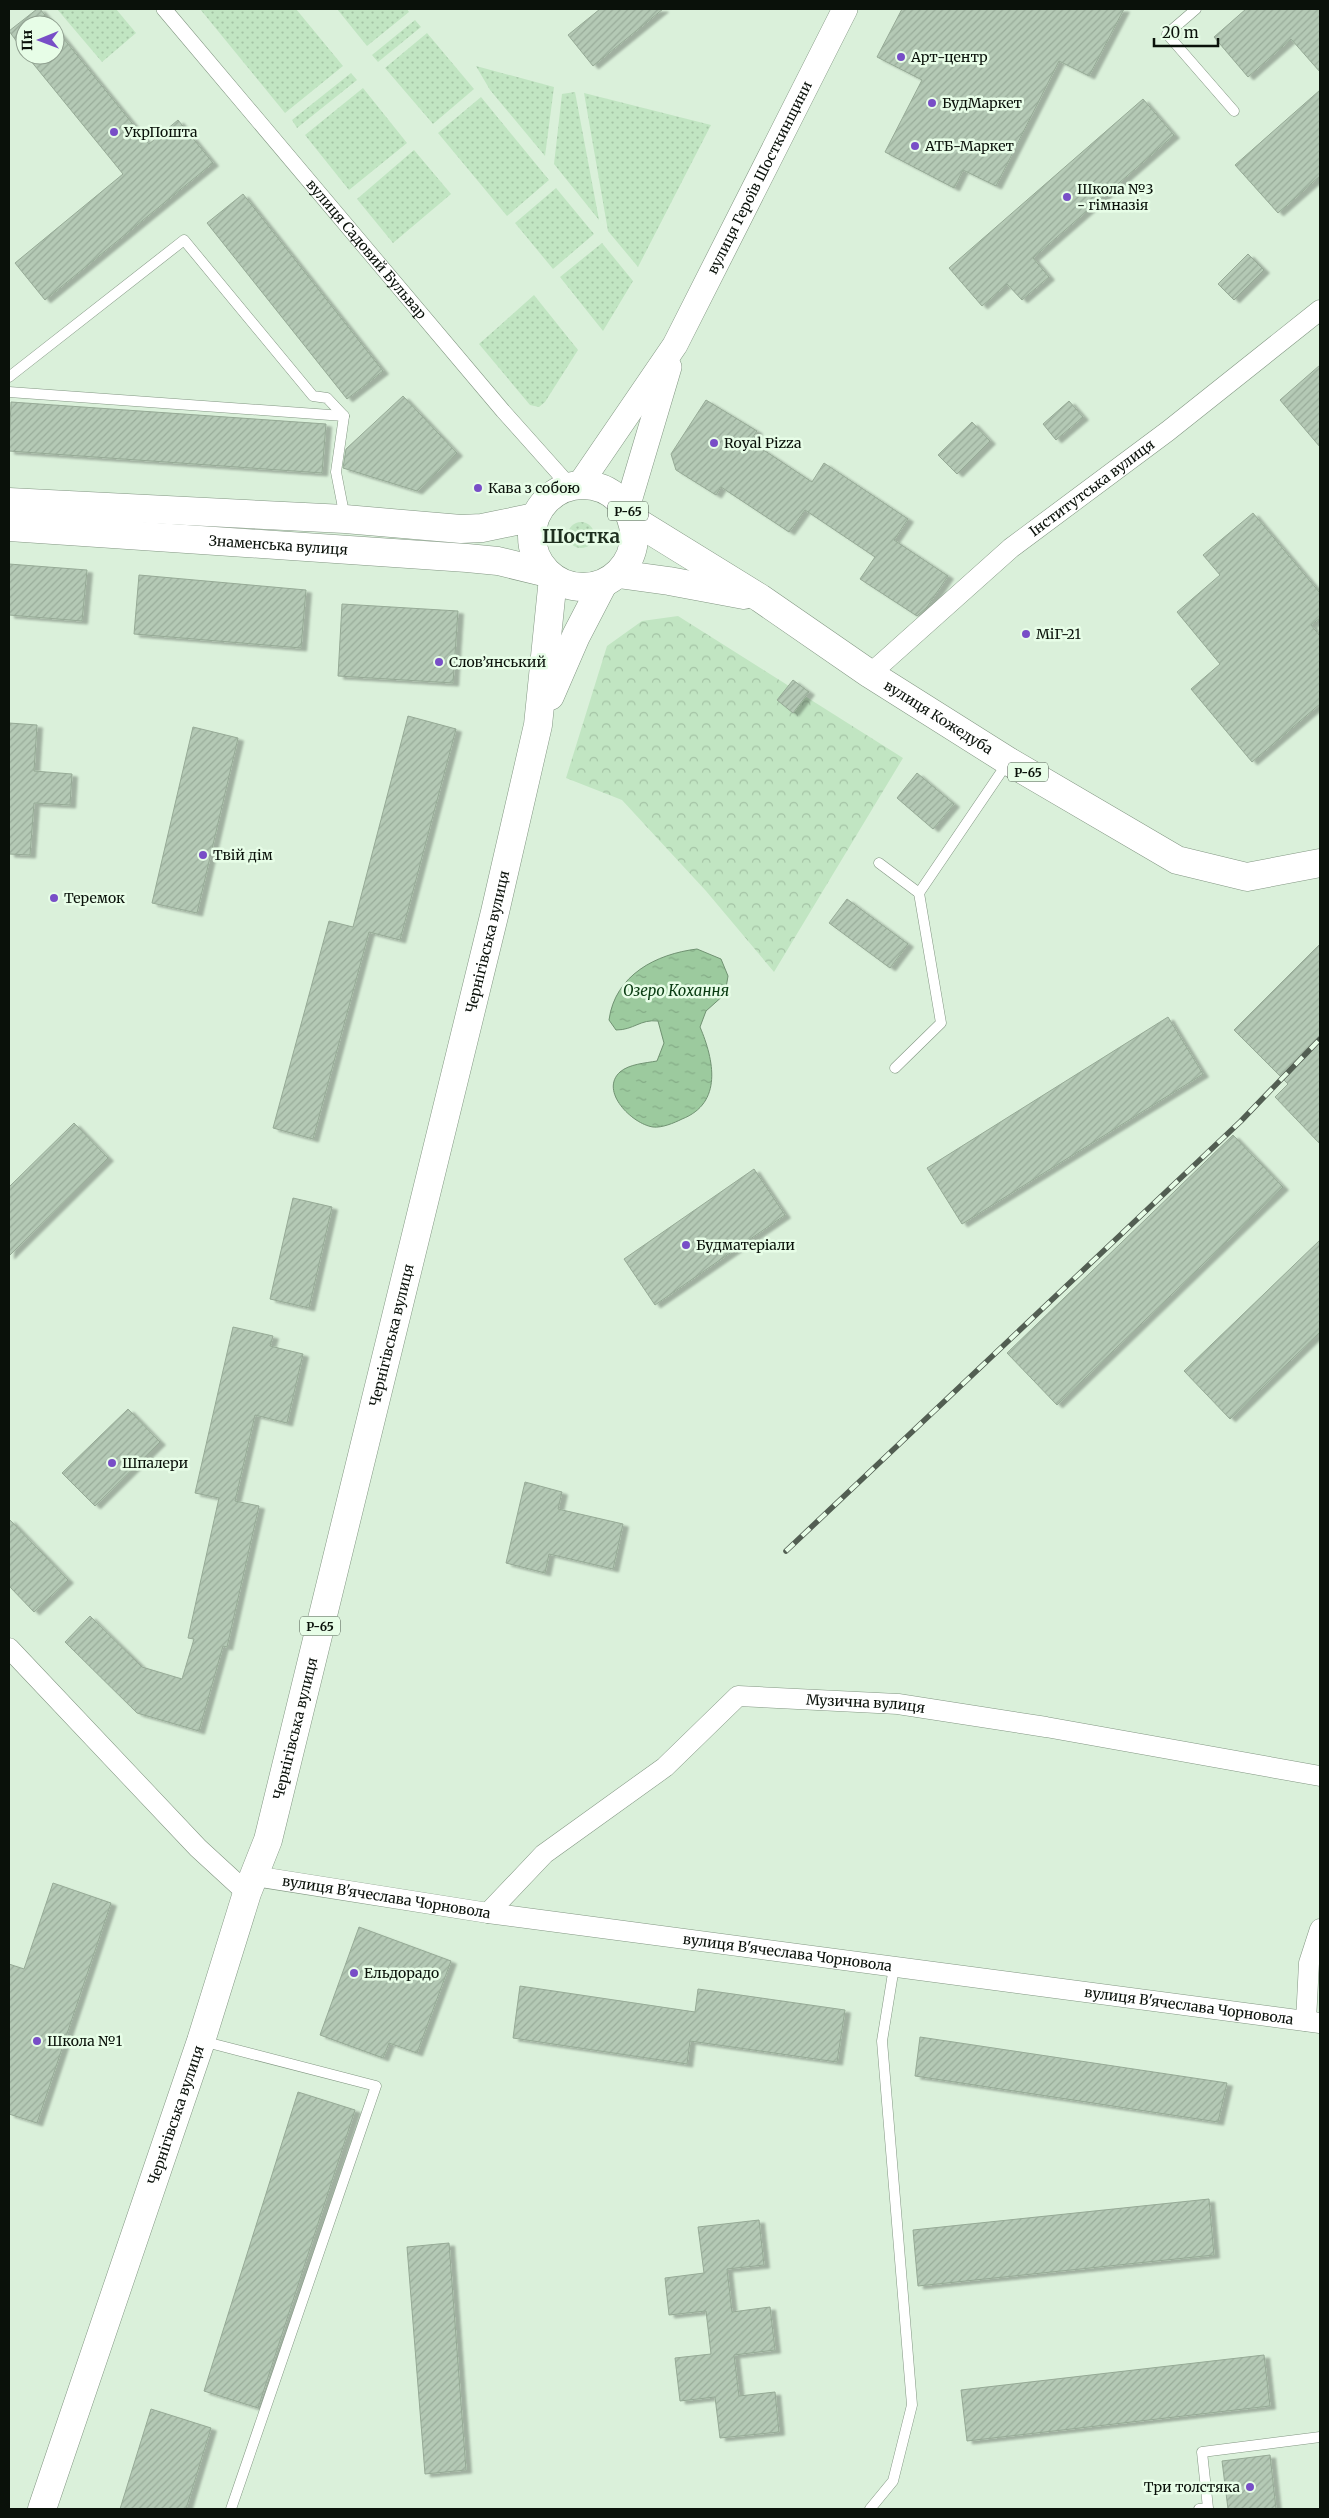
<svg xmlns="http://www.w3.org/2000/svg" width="1329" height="2518" viewBox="0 0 1329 2518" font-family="Merriweather,serif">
	<defs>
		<pattern id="grass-dots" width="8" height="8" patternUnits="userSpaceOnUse" patternTransform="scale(1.25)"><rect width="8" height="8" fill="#c1e5c2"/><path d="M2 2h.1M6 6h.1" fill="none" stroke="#a4c3a5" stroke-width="1.8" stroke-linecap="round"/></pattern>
		<pattern id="park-crowns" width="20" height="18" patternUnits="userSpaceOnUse" patternTransform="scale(1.25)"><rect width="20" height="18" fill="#c1e5c2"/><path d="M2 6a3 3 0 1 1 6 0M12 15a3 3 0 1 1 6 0" fill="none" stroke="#a4c3a5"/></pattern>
		<pattern id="water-ripples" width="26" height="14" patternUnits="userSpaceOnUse" patternTransform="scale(1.25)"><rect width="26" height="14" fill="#9cca9e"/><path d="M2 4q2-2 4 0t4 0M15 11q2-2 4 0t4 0" fill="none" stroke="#85ac87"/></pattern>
		<pattern id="building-hatch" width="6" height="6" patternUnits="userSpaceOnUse" patternTransform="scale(1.25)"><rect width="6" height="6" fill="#b4c9b5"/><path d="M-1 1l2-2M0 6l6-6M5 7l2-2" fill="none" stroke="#99ac9a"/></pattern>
		<filter id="shadow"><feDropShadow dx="5.5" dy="3" stdDeviation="1" flood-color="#0004"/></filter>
	</defs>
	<rect width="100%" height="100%" fill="#daf0da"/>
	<g fill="url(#grass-dots)">
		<path d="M57,9H116L136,33L102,62Z"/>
		<path d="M200,9H296L343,66L285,113Z"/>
		<path d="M337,9H407L409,12L367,46Z"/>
		<path d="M415,20L421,27L378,62L372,55Z"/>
		<path d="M427,33L474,89L433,124L385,68Z"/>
		<path d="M476,66L554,87L545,156L490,90Z"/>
		<path d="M351,73L357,80L297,128L292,120Z"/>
		<path d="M363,88L407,143L349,190L305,135Z"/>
		<path d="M575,92L599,220L554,164L562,94Z"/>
		<path d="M584,93L711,125L638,267L608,231Z"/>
		<path d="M481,97L549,180L507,216L438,133Z"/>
		<path d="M414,150L451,194L393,243L357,199Z"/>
		<path d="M556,188L594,234L553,269L515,223Z"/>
		<path d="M602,243L633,281L603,331L560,277Z"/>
		<path d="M534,295L578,350L545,402L539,407L530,405L479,344Z"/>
		<circle cx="581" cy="535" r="13"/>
	</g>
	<path fill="url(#park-crowns)" d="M678,616L903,758L774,972L706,891L622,800L566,778L607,646L642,621Z"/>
	<path fill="url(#water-ripples)" stroke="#709272" d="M697,949L721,959L728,976L725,994L706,1011L700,1027C714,1060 723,1103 682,1119C674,1123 662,1128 653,1127C632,1124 599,1091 620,1072C629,1064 646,1063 657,1061L664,1043L658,1021C640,1019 634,1030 616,1030L609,1020C615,975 656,954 697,949Z"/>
	<g fill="url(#building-hatch)" stroke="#96aa96" filter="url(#shadow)">
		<path d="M37,9H40L53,25H25V53L9,31Z"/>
		<path d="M600,9H663L593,66L568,35Z"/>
		<path d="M902,9H1124L1089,76L1059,61L996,186L963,170L954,188L885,152L922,80L877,57Z"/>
		<path d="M1246,9H1320V72L1291,39L1248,77L1214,37Z"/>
		<path d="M55,28L149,144L178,120L213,163L45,300L15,263L123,174L26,55H55Z"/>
		<path d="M1320,90V176L1278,213L1235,165Z"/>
		<path d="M1143,99L1174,135L1033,258L1049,277L1022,300L1007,284L982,306L949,268Z"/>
		<path d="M243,194L383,371L347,399L207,223Z"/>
		<path d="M1248,254L1264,270L1234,300L1218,284Z"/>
		<path d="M1320,365V447L1280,400Z"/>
		<path d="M403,396L457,453L417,491L343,468L346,449Z"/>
		<path d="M706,400L757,431L750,441L812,482L824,463L908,519L894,540L948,576L927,607L917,616L860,579L875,557L805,510L789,532L721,487L716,495L676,470L671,454Z"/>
		<path d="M1069,401L1083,417L1056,440L1043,424Z"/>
		<path d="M11,402L326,424L322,473L9,451Z"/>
		<path d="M972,422L990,441L957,474L938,455Z"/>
		<path d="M1253,513L1320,593V618L1311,625L1320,636V704L1252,762L1191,689L1220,664L1177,612L1220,575L1203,555Z"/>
		<path d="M9,564L87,570L82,621L9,615Z"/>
		<path d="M139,575L306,590L301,648L134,634Z"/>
		<path d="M342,604L458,611L453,683L338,676Z"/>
		<path d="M793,680L809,692L793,713L777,700Z"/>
		<path d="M408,716L456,729L400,940L369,932L313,1139L273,1128L329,921L353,927Z"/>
		<path d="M9,723L37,725L34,771L72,774L70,805L34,803L30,855L9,854Z"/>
		<path d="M193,727L238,738L197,913L152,903Z"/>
		<path d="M917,773L954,804L933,829L897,798Z"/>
		<path d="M847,899L908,944L890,968L829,923Z"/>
		<path d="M1320,944V1144L1275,1097L1288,1084L1234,1030Z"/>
		<path d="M1168,1017L1203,1074L962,1224L927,1168Z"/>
		<path d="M74,1123L108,1158L9,1256V1187Z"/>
		<path d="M1233,1135L1283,1187L1057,1405L1007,1353Z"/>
		<path d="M754,1169L785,1215L655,1305L624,1259Z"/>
		<path d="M293,1198L332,1207L309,1308L270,1299Z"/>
		<path d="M1320,1240V1332L1230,1419L1184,1371Z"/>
		<path d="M233,1327L273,1336L270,1346L303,1354L287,1423L255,1415L235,1501L259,1506L227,1647L223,1646L199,1731L137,1713L65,1642L90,1616L142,1667L182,1679L194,1639L188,1638L219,1498L195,1493Z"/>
		<path d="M128,1409L160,1442L95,1506L62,1473Z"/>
		<path d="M525,1482L562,1492L558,1509L623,1524L613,1569L549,1554L545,1573L506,1563Z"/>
		<path d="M9,1519L68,1580L34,1612L9,1586Z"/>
		<path d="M53,1883L111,1903L37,2123L9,2114V1964L24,1969Z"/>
		<path d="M359,1927L451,1961L417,2053L389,2043L383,2058L320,2035Z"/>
		<path d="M520,1986L695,2012L698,1989L845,2010L837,2062L690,2041L687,2064L513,2038Z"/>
		<path d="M920,2037L1227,2083L1218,2122L915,2076Z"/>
		<path d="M298,2092L355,2110L258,2408L204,2391Z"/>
		<path d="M1209,2199L1214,2255L918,2286L913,2230Z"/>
		<path d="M759,2220L764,2265L727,2269L732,2312L770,2307L775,2350L734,2355L739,2396L775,2392L779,2432L720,2438L715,2397L680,2401L675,2358L711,2354L706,2311L669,2315L665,2278L704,2273L698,2227Z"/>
		<path d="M449,2243L466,2470L425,2474L407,2247Z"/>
		<path d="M1264,2355L1270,2406L967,2441L961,2390Z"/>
		<path d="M151,2409L211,2428L186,2509H120Z"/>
		<path d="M1270,2455L1276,2509H1228L1222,2461Z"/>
	</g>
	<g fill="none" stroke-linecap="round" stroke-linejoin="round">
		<g stroke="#829682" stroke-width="11">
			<g id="service">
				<path d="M1196,9L1167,34L1234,111"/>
				<path d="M9,377L184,240L313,396L327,398L344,416L336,472L345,518"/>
				<path d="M9,392L344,416"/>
				<path d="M879,863L919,893L1008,762"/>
				<path d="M895,1068L941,1023L919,893"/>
				<path d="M202,2041L376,2086L231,2509"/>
				<path d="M870,2509L893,2481L912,2405L882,2041L894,1967"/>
				<path d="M1199,2509L1208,2508L1202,2452L1320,2437"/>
			</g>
		</g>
		<g stroke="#829682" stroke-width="16">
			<g id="pedestrian">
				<path id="s1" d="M164,9L503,411L570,486"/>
			</g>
		</g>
		<g stroke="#829682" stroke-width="21">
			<g id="minor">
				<path id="s2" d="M870,674L1011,548L1168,431L1320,310"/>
				<path d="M9,1648L198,1848L247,1893"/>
				<path id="s3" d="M254,1876L488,1913L1320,2023"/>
				<path id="s4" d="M488,1913L544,1854L665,1767L738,1696L898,1704L1046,1727L1320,1776"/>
				<path d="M1306,2021L1309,1963L1320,1929"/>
			</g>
		</g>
		<g stroke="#829682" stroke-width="26">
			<g id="tertiary">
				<path id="s5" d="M580,484L675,345L845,9"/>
				<path d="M627,508L669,367"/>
			</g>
		</g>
		<g stroke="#829682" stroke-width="29">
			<g id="secondary">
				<path d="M9,502L345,519L461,529L482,528L535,517"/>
				<path id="s6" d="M9,527L467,558L498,561L547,573"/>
			</g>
		</g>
		<g stroke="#829682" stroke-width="29">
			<g id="primary">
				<circle cx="583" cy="536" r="51"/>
				<path id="s7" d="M632,519L760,598L870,674L1008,761L1177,860L1247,877L1320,863"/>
				<path d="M618,574L669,581L744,595"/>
				<path d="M550,696L576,636L603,584"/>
				<path id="s8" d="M42,2509L201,2041L247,1893L268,1840L495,912L538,725L553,578"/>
			</g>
		</g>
		<use href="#service" stroke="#fff" stroke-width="10"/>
		<use href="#pedestrian" stroke="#fff" stroke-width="15"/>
		<use href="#minor" stroke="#fff" stroke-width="20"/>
		<use href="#tertiary" stroke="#fff" stroke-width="25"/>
		<use href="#secondary" stroke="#fff" stroke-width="28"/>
		<use href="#primary" stroke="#fff" stroke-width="28"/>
		<g stroke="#525e52" stroke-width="5.5">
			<path id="rail" d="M786,1551L1241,1121L1320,1039"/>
		</g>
		<use href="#rail" stroke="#e7fde7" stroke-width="4" stroke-dasharray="11" stroke-linecap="butt"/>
	</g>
	<g fill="#784ec7" stroke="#e7fde7" stroke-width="2">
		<circle cx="901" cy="57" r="5"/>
		<circle cx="932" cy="103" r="5"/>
		<circle cx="114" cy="132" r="5"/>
		<circle cx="915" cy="146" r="5"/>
		<circle cx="1067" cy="197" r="5"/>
		<circle cx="714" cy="443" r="5"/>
		<circle cx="478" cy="488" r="5"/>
		<circle cx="1026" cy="634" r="5"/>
		<circle cx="439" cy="662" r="5"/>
		<circle cx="203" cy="855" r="5"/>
		<circle cx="54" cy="898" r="5"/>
		<circle cx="686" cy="1245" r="5"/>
		<circle cx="112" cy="1463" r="5"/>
		<circle cx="354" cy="1973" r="5"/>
		<circle cx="37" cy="2041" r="5"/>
		<circle cx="1250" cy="2487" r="5"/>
	</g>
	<g text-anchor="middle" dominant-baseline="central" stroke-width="5" stroke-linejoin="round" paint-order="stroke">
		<g fill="#e7fde7" stroke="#4c584c" stroke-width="1">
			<rect x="608" y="501.5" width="40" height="19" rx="4"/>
			<rect x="1008" y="762.5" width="40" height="19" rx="4"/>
			<rect x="300" y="1616.5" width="40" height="19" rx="4"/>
		</g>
		<g font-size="12" font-weight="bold" fill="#0a110a">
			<text x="628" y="511">Р-65</text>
			<text x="1028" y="772">Р-65</text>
			<text x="320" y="1626">Р-65</text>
		</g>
		<g font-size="14" fill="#0a110a" stroke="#e7fde7" text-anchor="start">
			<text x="911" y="57">Арт-центр</text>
			<text x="942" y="103">БудМаркет</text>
			<text x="124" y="132">УкрПошта</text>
			<text x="925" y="146">АТБ-Маркет</text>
			<text x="1077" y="189">Школа №3<tspan x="1077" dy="16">- гімназія</tspan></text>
			<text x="724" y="443">Royal Pizza</text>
			<text x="488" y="488">Кава з собою</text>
			<text x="1036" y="634">МіГ-21</text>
			<text x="449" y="662">Слов’янський</text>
			<text x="213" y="855">Твій дім</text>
			<text x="64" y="898">Теремок</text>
			<text x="696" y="1245">Будматеріали</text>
			<text x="122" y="1463">Шпалери</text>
			<text x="364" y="1973">Ельдорадо</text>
			<text x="47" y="2041">Школа №1</text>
			<text x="1240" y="2487" text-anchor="end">Три толстяка</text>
		</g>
		<g font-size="14" fill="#0a110a" stroke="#e7fde7">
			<text stroke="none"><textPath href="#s5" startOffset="356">вулиця Героїв Шосткинщини</textPath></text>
			<text stroke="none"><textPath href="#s1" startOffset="314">вулиця Садовий Бульвар</textPath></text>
			<text stroke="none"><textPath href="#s2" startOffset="290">Інститутська вулиця</textPath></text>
			<text stroke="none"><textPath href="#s6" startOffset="270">Знаменська вулиця</textPath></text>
			<text stroke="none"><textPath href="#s7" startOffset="365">вулиця Кожедуба</textPath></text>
			<text stroke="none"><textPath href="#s8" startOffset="1631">Чернігівська вулиця</textPath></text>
			<text stroke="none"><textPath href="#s8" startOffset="1226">Чернігівська вулиця</textPath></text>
			<text stroke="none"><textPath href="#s4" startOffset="460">Музична вулиця</textPath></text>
			<text stroke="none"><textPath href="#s8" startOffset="821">Чернігівська вулиця</textPath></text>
			<text stroke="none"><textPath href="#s3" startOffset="134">вулиця В'ячеслава Чорновола</textPath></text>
			<text stroke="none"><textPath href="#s3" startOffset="539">вулиця В'ячеслава Чорновола</textPath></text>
			<text stroke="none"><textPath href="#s3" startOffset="944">вулиця В'ячеслава Чорновола</textPath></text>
			<text stroke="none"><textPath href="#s8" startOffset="416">Чернігівська вулиця</textPath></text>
		</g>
		<g font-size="15" font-style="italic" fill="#083b11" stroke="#e7fde7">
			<text x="676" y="990">Озеро Кохання</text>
		</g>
		<g font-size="19" font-weight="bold" fill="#1e2f1f" stroke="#e7fde7">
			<text x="581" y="536">Шостка</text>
		</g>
	</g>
	<rect width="1329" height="2518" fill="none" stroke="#0a110a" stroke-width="20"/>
	<g transform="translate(40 40) rotate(269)"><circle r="24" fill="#e7fde7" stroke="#8f9f8f"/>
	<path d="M0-4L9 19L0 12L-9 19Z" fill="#784ec7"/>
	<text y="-8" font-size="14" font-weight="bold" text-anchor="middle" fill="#0a110a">Пн</text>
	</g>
	<path d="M1154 38v8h64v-8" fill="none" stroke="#0a110a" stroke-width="2.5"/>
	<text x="1162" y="38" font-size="15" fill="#0a110a" stroke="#e7fde7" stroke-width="4" paint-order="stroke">20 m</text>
</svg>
